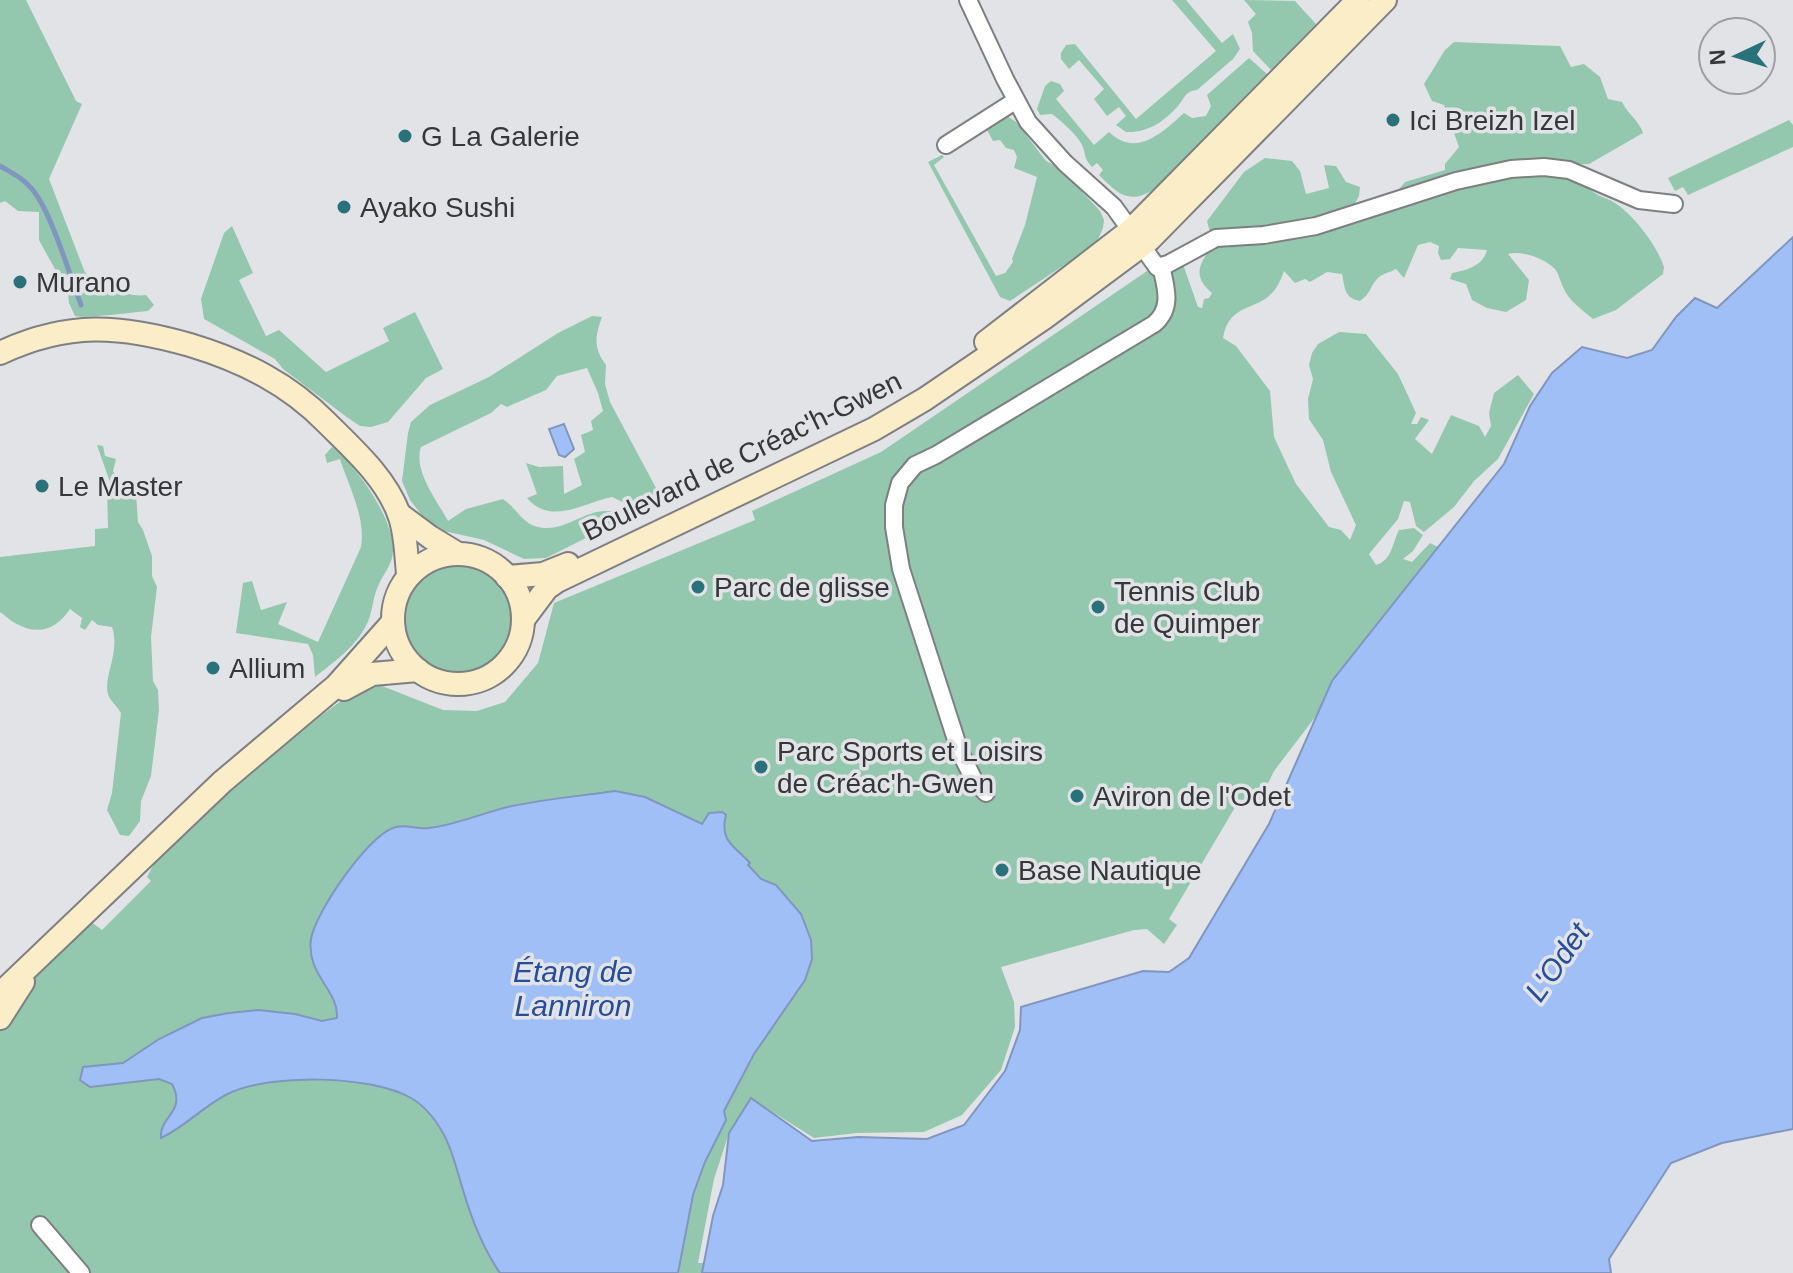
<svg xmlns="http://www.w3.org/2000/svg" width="1793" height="1273" viewBox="0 0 1793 1273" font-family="Helvetica,sans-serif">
	<rect width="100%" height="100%" fill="#e2e3e7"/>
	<g fill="#93c8af" fill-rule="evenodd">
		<path d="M0,0H26L76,101L82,104L49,179L84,270C91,285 131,298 146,295L154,305L148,311C134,312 84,319 75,316L69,303L68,293L39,240V212L18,211L5,201L0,203Z"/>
		<path d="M1172,0H1186L1222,43L1233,34L1240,49L1233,59L1197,90C1185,91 1185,98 1178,106C1164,122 1147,133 1126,132L1116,125L1126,116L1119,107L1107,116L1094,99L1104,89L1079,60L1069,69L1061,59V53L1066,45L1075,44L1136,119L1216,51Z"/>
		<path d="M1244,0L1295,1L1316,24L1271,70L1253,51L1252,33L1248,22L1256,14Z"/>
		<path d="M1454,42L1560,46L1571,67L1584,64L1600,77L1608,99L1622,102C1628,115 1639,120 1643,133L1589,164H1575C1580,171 1583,181 1588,187C1595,196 1606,197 1615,203C1635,216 1657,246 1664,267L1663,274L1616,310L1593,319C1582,310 1568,300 1563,287C1560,281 1559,274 1555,269C1544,258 1521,250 1508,254L1529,280L1526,300L1506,312L1487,308L1472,300L1466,284L1450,279L1452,273C1467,270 1483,266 1487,250L1458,248L1450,259L1441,260L1438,253L1439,246L1430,242L1418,245L1404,278L1396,269C1390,273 1382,273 1377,279C1369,288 1372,292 1360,301C1344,298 1345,288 1342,274L1327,272L1310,282L1305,279L1295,283L1284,271C1281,279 1278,287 1272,293C1256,311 1229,303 1223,338L1236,346L1270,391L1274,437L1296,484L1329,527L1341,530L1350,540L1356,525L1331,472L1323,440L1309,419L1308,399L1313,379L1309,365L1312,353L1318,344L1339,332L1366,334L1398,374L1416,413L1411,424H1417L1421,417L1429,420L1415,439L1432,454L1451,415L1479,426L1485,437L1491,426L1489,413L1494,393L1518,375L1534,394L1498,459L1474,481L1454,507L1424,532L1416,526L1410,502L1404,501L1398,519L1369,554L1376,565C1392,560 1392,544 1399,530L1414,528L1423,535L1413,551L1403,559L1412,562L1430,543L1438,547L1504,464L1530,406L1552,373L1582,347L1627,358L1652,350L1676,317L1695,298L1717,308L1793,237L1335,1273H0V1027L34,979L90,921L102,930L151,881L147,877L157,858L227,794L322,715L361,686L372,682L443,710L477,711L505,702L538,663L554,603L755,520L752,511L881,452L1178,250L1198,307L1202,308L1204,299L1209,298L1212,293C1191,275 1200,264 1213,244L1207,221L1244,172L1265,158L1292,161L1300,171L1306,194L1329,188L1324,165L1336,166L1346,182L1360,187L1359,196L1353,207L1381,211L1405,182L1445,170V164L1459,147L1444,105L1432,101L1424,84L1445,50ZM1316,716L1269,824L1188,959L1169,972L1143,971L1021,1007L1020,1030L1005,1071L964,1125L927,1139L858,1137L812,1141L752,1099L814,1138L857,1133L924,1132L962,1115L1001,1070L1015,1027L1014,1002L1001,967L1134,930L1147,929L1164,944L1177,925L1169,919L1240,799L1246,804H1258L1274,771ZM729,1133L723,1185L704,1263H698L714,1179Z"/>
		<path d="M1249,58L1267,74L1153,190C1128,205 1117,193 1099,175L1103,170L1097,163L1092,167C1082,156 1087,154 1081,143C1075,133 1061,121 1052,114L1040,115L1037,109L1045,86L1051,81L1060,84L1064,91L1056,99L1094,145L1109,132C1136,158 1162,133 1184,113L1192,118L1206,116L1211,106L1207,95Z"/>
		<path d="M1007,116L1016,122L1046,161L1060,168L1100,211L1104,220L1103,228L1096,244L1010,301L1000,297L928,162L942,155L944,157L934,165L996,276L1005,273L1013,262L1012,259L1025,225L1037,177L1014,168L1017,157L1014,150L1006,148L1000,140L993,141L987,130L954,150L952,148Z"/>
		<path d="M1789,120L1793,125V147L1688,195L1683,187L1675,191L1668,178Z"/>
		<path d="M232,226L253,273L239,280L266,336L279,330L326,372L389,341L383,328L415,312L443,369L426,378L388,422L371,427L360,426L348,418L283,369L275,359L204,319L201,299L224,233Z"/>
		<path d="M592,316L602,317C595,336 593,348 606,365L605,384L610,402L663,501L640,510L612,497C583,503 551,526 527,498L537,494L526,463L539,467L563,466L564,494L582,485L574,459L585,452L581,435L593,430L591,421L603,411L598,393L587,368L557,376L546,390L507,407L501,404L491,413L421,447C413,471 437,500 448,521L466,509L503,499C514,506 520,519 532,525C563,538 585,505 614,512L620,521L546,558L524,559L484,540L444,531L424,518L410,500L402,481L408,433L411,422L430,405L489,377L558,333Z"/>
		<path d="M97,445L103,446L105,456L116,459L113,471L124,490L136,493L138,522L143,530L152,556V576L157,587L151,637L153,681L158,690L159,710L151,776L141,801L140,821L129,836L120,835L107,810L112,793L121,713C118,708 112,702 109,697C101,679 121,654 112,627L98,625L92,620L85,630L80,627L82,618L70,609C56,630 38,636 15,623C9,620 5,615 0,612V557L95,546V529L108,528L107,488L111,485Z"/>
		<path d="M332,447C356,465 395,520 393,551C393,563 384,573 379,584C373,596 373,608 369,619C359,645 335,661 315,677L313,655L308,644L236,633L243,583L252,581L261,610L287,602L278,624L318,642L361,547C366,518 349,487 340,459L327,463L325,455Z"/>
		<circle cx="457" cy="619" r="54"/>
	</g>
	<g fill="#a1bff7" stroke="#8196be" stroke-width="2">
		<path d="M1793,237V1129L1722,1143L1671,1163L1609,1259L1611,1273H702L713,1216L723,1185L729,1133L751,1098L812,1141L858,1137L927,1139L964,1125L1005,1071L1020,1030L1021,1007L1143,971L1169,972L1189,958L1269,824L1332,681L1504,464L1530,406L1552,373L1582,347L1627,358L1652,350L1676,317L1695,298L1717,308Z"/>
		<path d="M564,424L574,449L565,457L559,455L549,429Z"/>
		<path d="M615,791L645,797L702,824L709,813L722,812L726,815C719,842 735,846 750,863L748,865L761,879L776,885L801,914L811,940L812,959L805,980L754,1054L724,1111L726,1120L705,1162L693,1195L678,1273H500C484,1250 471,1217 463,1190C457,1171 453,1151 443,1133C435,1119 425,1106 411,1098C370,1075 274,1074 232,1092C206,1103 187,1126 161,1138C159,1116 187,1112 172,1084L159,1079L90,1087L80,1080L83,1067L123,1063L159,1039L202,1018L229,1013L258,1010L295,1014L322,1021L337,1018C339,990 306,975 311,939C315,913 367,837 393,828C404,823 417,830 429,828C457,825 484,812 512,806C546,799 580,796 615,791Z"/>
	</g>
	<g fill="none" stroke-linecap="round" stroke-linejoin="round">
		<path stroke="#8196be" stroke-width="5" d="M0,166C12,173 23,178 31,188C50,208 70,276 81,305"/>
		<g stroke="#7e7f82" stroke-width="20">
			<g id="street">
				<path d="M968,0L1005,79L1028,122L1065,163L1114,207L1157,267L1168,264L1216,238L1264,235L1316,226L1456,181L1511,169L1544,167L1569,170L1639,200L1674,204"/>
				<path d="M946,145L1015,101"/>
				<path d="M986,793L974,780L960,752L901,569L894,527V505L900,483L915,465L936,455L1154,324C1173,308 1166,288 1161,266"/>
				<path d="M40,1225L81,1273"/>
			</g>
		</g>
		<g stroke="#7e7f82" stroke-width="26">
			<g id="secondary">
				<path d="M986,342L1131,230L1358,0"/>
				<path d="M0,353C68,321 120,325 190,345C243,361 289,384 327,423C354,450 385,477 399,514C406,532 406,555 408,574"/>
				<path d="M399,514L430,537L458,554"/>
				<circle cx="458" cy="619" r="65"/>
				<path d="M507,577L543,574L568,564"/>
				<path d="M523,620L547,588L557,581L874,429L925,399L1044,318L1149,240L1385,0"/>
				<path d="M344,689L372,674L418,670"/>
				<path d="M0,994L222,782L336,686L393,622"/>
				<path d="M0,1018L23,982"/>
			</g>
		</g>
		<use href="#street" stroke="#fff" stroke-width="16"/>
		<use href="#secondary" stroke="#fbedc8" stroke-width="22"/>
	</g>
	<g fill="#29727a" stroke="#e2e3e7" stroke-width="3">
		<circle cx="1393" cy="120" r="8"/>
		<circle cx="405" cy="136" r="8"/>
		<circle cx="344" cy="207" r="8"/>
		<circle cx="20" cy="282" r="8"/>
		<circle cx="42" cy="486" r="8"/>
		<circle cx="698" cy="587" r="8"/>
		<circle cx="1098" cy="607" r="8"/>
		<circle cx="213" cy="668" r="8"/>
		<circle cx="761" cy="767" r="8"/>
		<circle cx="1077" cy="796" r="8"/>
		<circle cx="1002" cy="870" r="8"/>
	</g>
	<g text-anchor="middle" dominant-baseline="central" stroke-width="7" stroke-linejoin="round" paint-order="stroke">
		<g font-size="28" fill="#363738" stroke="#e2e3e7" text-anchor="start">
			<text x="1409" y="120">Ici Breizh Izel</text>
			<text x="421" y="136">G La Galerie</text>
			<text x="360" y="207">Ayako Sushi</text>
			<text x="36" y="282">Murano</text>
			<text x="58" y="486">Le Master</text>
			<text x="714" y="587">Parc de glisse</text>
			<text x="1114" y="591">Tennis Club<tspan x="1114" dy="32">de Quimper</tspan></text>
			<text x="229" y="668">Allium</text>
			<text x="777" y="751">Parc Sports et Loisirs<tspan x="777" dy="32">de Créac'h-Gwen</tspan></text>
			<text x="1093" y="796">Aviron de l'Odet</text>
			<text x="1018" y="870">Base Nautique</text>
		</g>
		<g font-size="28" fill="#363738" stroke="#e2e3e7">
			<text transform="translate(742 456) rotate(-26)">Boulevard de Créac'h-Gwen</text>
		</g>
		<g font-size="30" font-style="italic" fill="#254d9c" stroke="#e2e3e7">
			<text transform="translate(1557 962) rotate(-55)">L'Odet</text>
			<text x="573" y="971">Étang de<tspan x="573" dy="34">Lanniron</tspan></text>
		</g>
	</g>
	<g transform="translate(1737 56) rotate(266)"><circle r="38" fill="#e2e3e7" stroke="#9d9ea1" stroke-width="2"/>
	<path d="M0-6L14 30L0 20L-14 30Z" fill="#29727a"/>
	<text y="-12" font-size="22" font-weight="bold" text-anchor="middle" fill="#363738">N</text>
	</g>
</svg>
